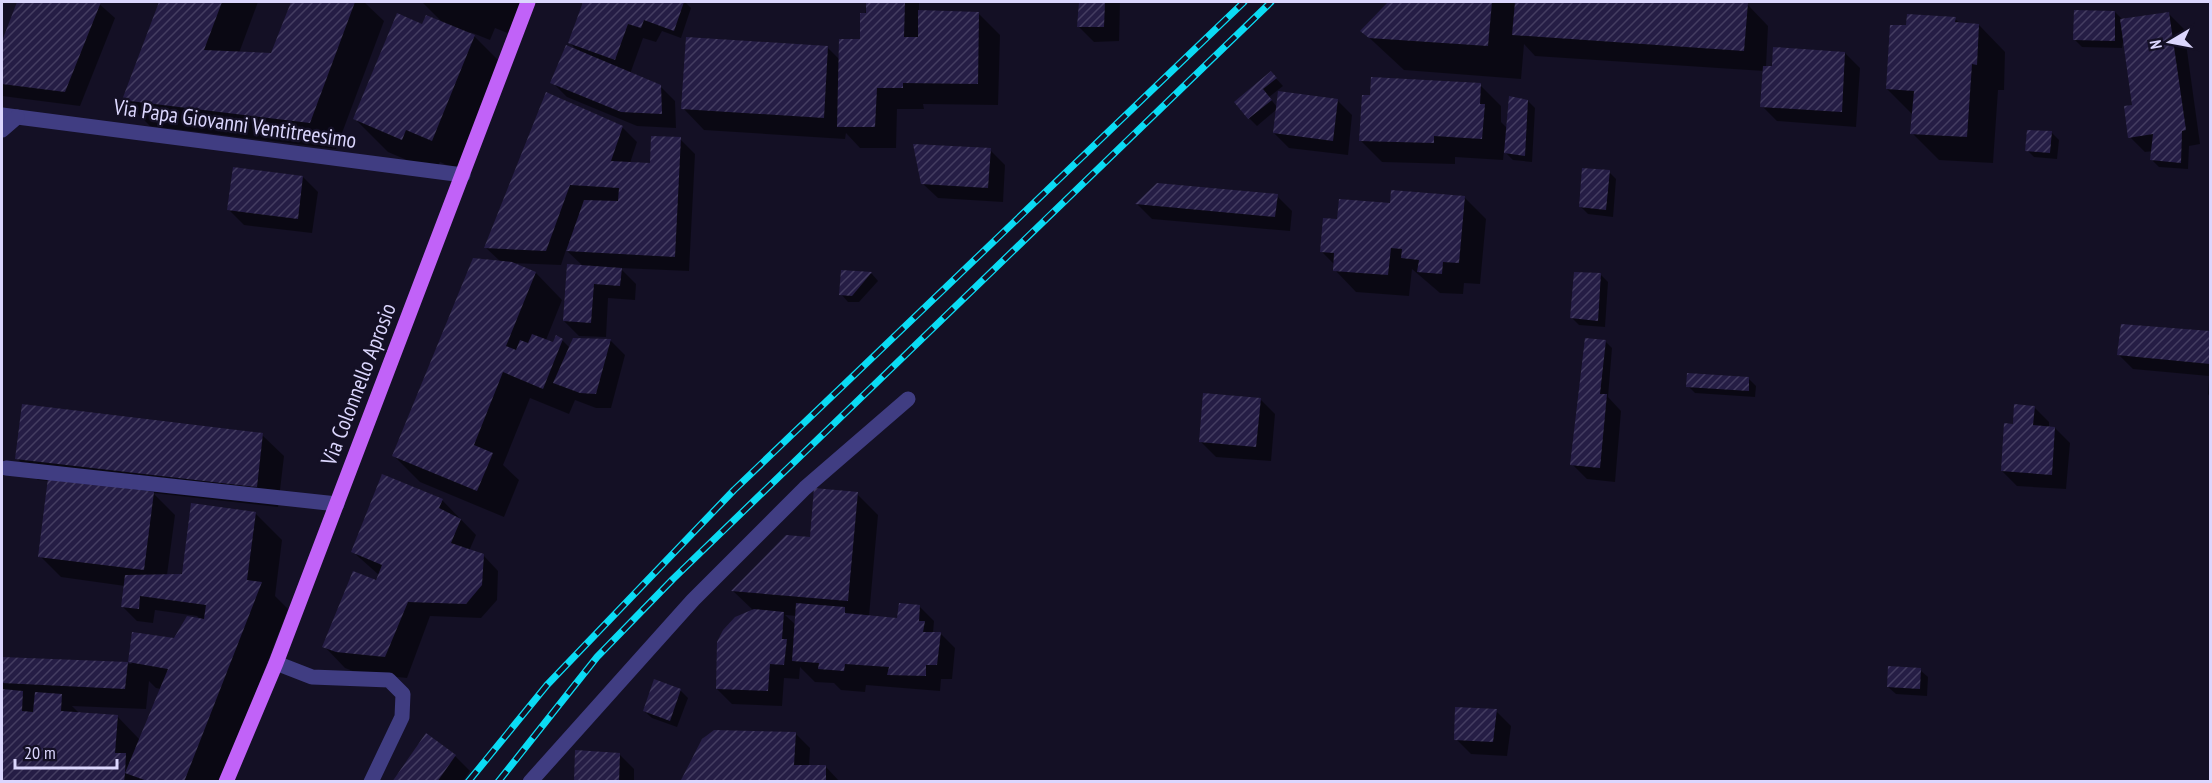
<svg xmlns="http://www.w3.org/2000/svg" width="2212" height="783" viewBox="0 0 2212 783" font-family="'PT Sans Narrow',sans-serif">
	<defs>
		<pattern id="building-hatch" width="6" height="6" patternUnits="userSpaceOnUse" patternTransform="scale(1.5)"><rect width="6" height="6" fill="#251d45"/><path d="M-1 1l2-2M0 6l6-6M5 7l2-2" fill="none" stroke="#443d61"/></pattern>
	</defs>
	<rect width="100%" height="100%" fill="#141025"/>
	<g fill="#0007" fill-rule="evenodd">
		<path d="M19,2H97L115,18L80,106L2,96V45Z"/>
		<path d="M161,2H258L239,53L272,55L292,2H364L384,21L336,149L150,126L124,100Z"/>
		<path d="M422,2H528L515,36L495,28L490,40L470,32L508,70L465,173L440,162L435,172L388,152L355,119L423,26L444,24Z"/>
		<path d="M584,2H685L691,8L681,38L662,31L656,42L643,38L630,74L660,86L675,101L676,128L637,126L567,97L552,82L580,53L570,43Z"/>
		<path d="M867,2H919V12L978,13L1000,35L998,105L923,104L924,109H897L896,148H860L846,133L845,139L704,130L683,108L828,48L840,60L861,40Z"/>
		<path d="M1080,2H1120L1119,41L1094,42L1079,27Z"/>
		<path d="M1390,2H1513L1516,4V2H1704L1747,4L1768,26L1766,67L1845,53L1860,68L1856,127L1777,121L1762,106L1764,71L1535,56L1524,44L1521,79L1404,70L1362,31Z"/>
		<path d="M2115,12L2123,20L2169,14L2184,29L2200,144L2189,146L2188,169L2159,167L2152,160L2153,151L2145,152L2130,137L2133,106L2124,36L2122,48L2082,47L2074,39Z"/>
		<path d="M1955,19L1961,24L1979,25L2005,52L2004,90H1998L1993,163L1939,160L1912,133L1913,115L1887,89L1908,27Z"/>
		<path d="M1271,73L1283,86L1269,97L1277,107L1337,100L1352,115L1348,155L1289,148L1274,133L1277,109L1257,126L1249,118L1236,102Z"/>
		<path d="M1480,85L1501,106V122L1508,129L1528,101L1535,108L1532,162L1513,160L1504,151L1503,160L1455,157V164L1382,162L1361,141Z"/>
		<path d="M622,127L637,142L630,163L651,164L680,139L695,154L689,271L620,268L636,284L635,300L608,298L606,337L579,336L564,321L584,267L566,250L561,265L511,263L536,273L562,300L546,340L553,344L562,340L570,348L610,340L625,355L611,408H596L575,400L569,414L530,398L503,465L519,480L504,517L420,482L393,455L501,262L486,248Z"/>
		<path d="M2052,133L2059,140L2057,159L2034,157L2027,150Z"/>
		<path d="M990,150L1005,165L1003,202L938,198L922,183Z"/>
		<path d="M1609,172L1616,179L1613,217L1588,214L1581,207Z"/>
		<path d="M303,177L318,192L312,233L244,225L229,210Z"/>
		<path d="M1157,185L1277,196L1292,211L1290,231L1152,219L1137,204Z"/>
		<path d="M1464,197L1486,219L1480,284L1464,283L1463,294L1440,293L1412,269L1409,296L1356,292L1335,270V265L1322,252L1339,221L1391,204Z"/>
		<path d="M843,272L872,274L878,281L859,302H848L841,294Z"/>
		<path d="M1601,275L1608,282L1605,327L1579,325L1572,318Z"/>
		<path d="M2122,326L2210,333V397L2208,394L2209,376L2133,369L2118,354Z"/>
		<path d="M1605,341L1612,348L1608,397L1621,411L1615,482L1587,479L1572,464Z"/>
		<path d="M1748,378L1756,386L1755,397L1695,393L1688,386Z"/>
		<path d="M1260,399L1275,414L1271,461L1216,457L1201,442Z"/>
		<path d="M2034,407L2049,422V428H2055L2070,443L2066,489L2017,486L2002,471L2015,426Z"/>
		<path d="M262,435L284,456L278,507L153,493L175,515L167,575H183L255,513L282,540L275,596L288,609L221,782H2V659L132,664L130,662L175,639L201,620L197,616L155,610L153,623L137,621L122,606L125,586L61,577L40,556L50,481L38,480L17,458ZM149,681L156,688L161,689L140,740L117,716L80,714L72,706L146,709Z"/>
		<path d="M857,494L878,515L869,616L899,620L919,606L934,621L933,633H940L955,648L952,679H941L940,691L866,685L865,692L841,690L834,683L815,682L800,667L799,679L784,678L782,706L732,704L717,689L754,611L733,591L811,539ZM785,615L797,616L796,625Z"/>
		<path d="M442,500L476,535L469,551L483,555L498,571L497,600L481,618L430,616L407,678L358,673L345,668L324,646L379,575L352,551Z"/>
		<path d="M1920,670L1928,677L1927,696L1896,694L1888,687Z"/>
		<path d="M680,690L688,698L677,727L652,718L644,711Z"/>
		<path d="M1496,711L1511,726L1507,756L1471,754L1456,739Z"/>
		<path d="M795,733L810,748L809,767H826L840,782H682Z"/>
		<path d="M619,754L634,769V782H575Z"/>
		<path d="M455,756L470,771L462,782H394Z"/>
	</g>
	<g fill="url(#building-hatch)">
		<path d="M17,2H101L65,92L2,84V41Z"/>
		<path d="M159,2H222L204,50L271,53L291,2H355L310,123L122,100Z"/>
		<path d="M583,2H684L674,31L644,20L641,28L628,24L615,60L568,43Z"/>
		<path d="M866,2H905L904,37H918V10L979,12L978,84L903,83V88H877L875,127H837L839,39H860V13H866Z"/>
		<path d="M1079,2H1105L1104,27H1077Z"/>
		<path d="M1388,2H1492L1488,46L1369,38L1360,31Z"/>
		<path d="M1515,2L1748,3L1744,51L1512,35Z"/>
		<path d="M2074,10L2115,11V41L2073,40Z"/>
		<path d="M2169,12L2186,130L2182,131L2181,163L2150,160L2153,134L2128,138L2124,106L2132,105L2120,19Z"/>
		<path d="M397,13L422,24L426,15L475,35L432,141L406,130L402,140L353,119Z"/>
		<path d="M1907,14L1956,17L1955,22L1979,24L1977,65L1972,64L1967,137L1910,134L1914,91L1886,89L1890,25H1906Z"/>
		<path d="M686,37L828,46L824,118L681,109Z"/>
		<path d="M566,45L661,85L662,114L621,112L550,83Z"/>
		<path d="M1773,47L1845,52L1842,112L1760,107L1763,66H1772Z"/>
		<path d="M1271,71L1277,78L1263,89L1272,100L1248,119L1234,102Z"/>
		<path d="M1371,77L1481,83L1480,104H1485L1482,139L1434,136V143L1359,141L1362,95H1370Z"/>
		<path d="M1278,91L1338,99L1333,141L1273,133Z"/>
		<path d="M546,92L623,126L611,161L650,163L651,136L681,137L675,257L566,251L584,200L618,201L619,188L570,185L546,251L484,248Z"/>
		<path d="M1509,96L1528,100L1525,156L1504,153Z"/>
		<path d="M2027,130L2052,131L2050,153L2025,151Z"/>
		<path d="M913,144L991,148L988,188L921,184Z"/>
		<path d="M233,167L303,176L298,219L227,210Z"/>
		<path d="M1582,168L1610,170L1606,210L1579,207Z"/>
		<path d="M1157,183L1278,194L1275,217L1135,204Z"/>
		<path d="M1391,190L1465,196L1459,263L1443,262L1442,274L1417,272L1419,260L1401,258L1402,249L1391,248L1388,275L1333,271L1334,253L1320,252L1323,218L1337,219L1339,199L1390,203Z"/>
		<path d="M473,258L512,262L536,272L506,346L516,350L520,340L528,343L532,334L553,342L556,335L563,339L543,389L503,372L474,445L493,453L477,491L392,456Z"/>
		<path d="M567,264L622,268L620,286L594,284L591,323L563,321Z"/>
		<path d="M841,270L872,272L852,296L839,295Z"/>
		<path d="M1574,272L1601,273L1598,321L1570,318Z"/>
		<path d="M2121,324L2210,331V364L2117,355Z"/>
		<path d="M573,338L611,339L596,394L580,393L553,383Z"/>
		<path d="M1585,338L1606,340L1600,394H1607L1600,468L1570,465Z"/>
		<path d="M1687,373L1749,377V391L1686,387Z"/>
		<path d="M1203,393L1261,398L1256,447L1199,442Z"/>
		<path d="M22,404L263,433L257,487L15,459Z"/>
		<path d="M2014,404L2035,406L2033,425L2055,427L2052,475L2001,471L2004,423L2013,424Z"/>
		<path d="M382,474L443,499L439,508L461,519L451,543L484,554L482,585L466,604L408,602L385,657L336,652L322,647L353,571L376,580L382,565L351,552Z"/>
		<path d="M48,478L154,492L144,570L38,557Z"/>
		<path d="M814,488L858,492L848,601L731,591L786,535L810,537Z"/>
		<path d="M191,503L256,512L247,580L262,582L184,782H150L125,773L124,782H2V689L23,691L22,711L33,712L35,692L62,694L61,711L118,715L115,753H126L125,773L168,669L128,662L132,632L174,638L187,616L204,619L206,605L140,596L139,609L121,607L125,575L182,574Z"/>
		<path d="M796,603L845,607V613L897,618L899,603L920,605L919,621H925L923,632H941L937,665H926V676L887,675L889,667L845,664L844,671L818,669L819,663L792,661Z"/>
		<path d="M754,609L784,612L782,639H787L784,665L770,664L768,691L716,689L717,642L723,630L735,617Z"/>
		<path d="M2,657L128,662L125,689L2,683Z"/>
		<path d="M1888,666L1921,668L1920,689L1887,687Z"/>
		<path d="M654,679L681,689L670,721L643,711Z"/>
		<path d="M1455,707L1497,709L1493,742L1454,740Z"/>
		<path d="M714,730L796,732L794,765H826V782H680L702,739Z"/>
		<path d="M426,733L456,755L437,782H392Z"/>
		<path d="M575,750L620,753L619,782H574Z"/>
	</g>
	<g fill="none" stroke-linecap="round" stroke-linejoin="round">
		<g stroke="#403d82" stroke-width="15">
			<path d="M2,115L463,175"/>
			<path d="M2,130L17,117"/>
			<path d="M6,468L337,504"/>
			<path d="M276,663L312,677L389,680L403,694L402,717L371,782"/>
			<path d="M530,782L693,600L805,488L908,399"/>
		</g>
		<path stroke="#c162f8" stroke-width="15" d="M226,782L276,663L528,2"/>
		<g stroke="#0bdbf4" stroke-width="7">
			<g id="rail">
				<path d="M468,782L547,685L734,490L1244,2"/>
				<path d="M498,782L597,657L673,579L1271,2"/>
			</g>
		</g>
		<use href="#rail" stroke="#141025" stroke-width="4.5" stroke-dasharray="14" stroke-linecap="butt"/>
	</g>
	<g text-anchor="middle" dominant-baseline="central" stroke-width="5" stroke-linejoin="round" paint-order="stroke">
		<g font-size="22" fill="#dbd6fd" stroke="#141025">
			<text transform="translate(235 123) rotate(8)">Via Papa Giovanni Ventitreesimo</text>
			<text transform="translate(358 384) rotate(-69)">Via Colonnello Aprosio</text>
		</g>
	</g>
	<rect width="2212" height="783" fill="none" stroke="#dbd6fd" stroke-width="6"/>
	<g transform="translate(2170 42) rotate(260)" stroke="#141025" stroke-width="4.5" paint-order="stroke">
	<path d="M0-4.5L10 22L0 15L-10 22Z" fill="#dbd6fd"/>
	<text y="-9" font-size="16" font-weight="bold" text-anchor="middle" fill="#dbd6fd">N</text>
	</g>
	<path d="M15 759v9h102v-9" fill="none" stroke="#dbd6fd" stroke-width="3"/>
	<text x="24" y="759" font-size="18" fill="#dbd6fd" stroke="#141025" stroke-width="4.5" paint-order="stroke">20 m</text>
</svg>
